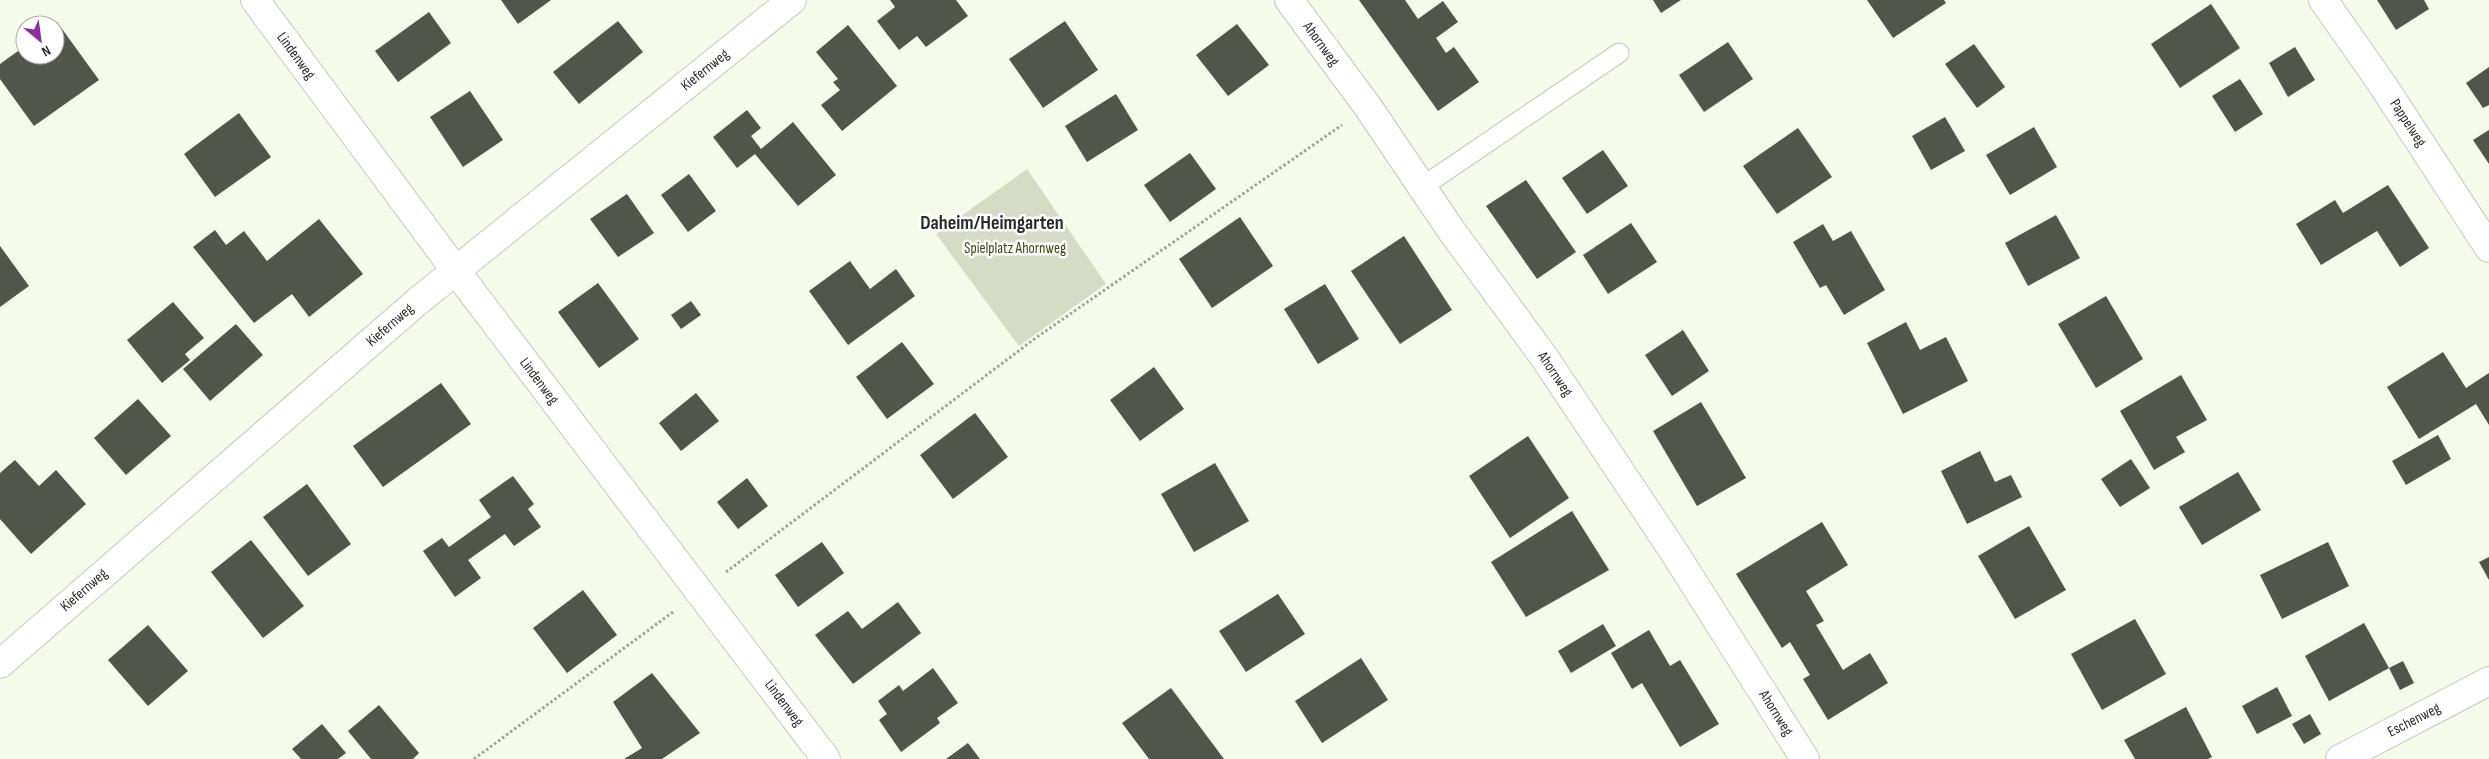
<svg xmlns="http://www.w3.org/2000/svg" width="2489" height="759" viewBox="0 0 2489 759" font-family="'Sofia Sans Condensed',sans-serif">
	<rect width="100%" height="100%" fill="#f6faeb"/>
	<path fill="#d5dbc4" d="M1027,169L1106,284L1019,346L936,234Z"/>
	<g fill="#525549">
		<path d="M501,0H551L518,24Z"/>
		<path d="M890,0H956L968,16L926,47L917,36L899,50L877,21L895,7Z"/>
		<path d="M1359,0H1405L1418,19L1443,1L1458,22L1436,38L1446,53L1454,47L1479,82L1438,111Z"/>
		<path d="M1653,0H1681L1661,13Z"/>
		<path d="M1867,0H1944L1946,3L1893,38Z"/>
		<path d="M2377,0H2424L2429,9L2396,30Z"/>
		<path d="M2211,4L2240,48L2180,88L2151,44Z"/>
		<path d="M429,12L451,43L398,82L375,51Z"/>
		<path d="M618,21L643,52L579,104L553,72Z"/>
		<path d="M1065,21L1098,70L1043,108L1009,59Z"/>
		<path d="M57,22L99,80L34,126L0,79V64L25,46V55H55V25H53Z"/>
		<path d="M1237,24L1269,65L1228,96L1196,55Z"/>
		<path d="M848,25L897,86L842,131L821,105L840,90L833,82L838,79L816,52Z"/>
		<path d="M1728,42L1753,79L1704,112L1679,75Z"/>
		<path d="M1974,44L2005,87L1977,108L1945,64Z"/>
		<path d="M2295,47L2315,80L2288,97L2269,63Z"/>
		<path d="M2489,67V105L2483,108L2466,83Z"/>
		<path d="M2240,79L2263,114L2235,132L2212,96Z"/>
		<path d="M470,91L503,140L463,167L430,117Z"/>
		<path d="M1116,94L1138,130L1087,162L1065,126Z"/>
		<path d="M747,110L761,128L751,136L761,149L793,122L836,175L798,206L755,154L737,168L713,137Z"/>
		<path d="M239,113L271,157L215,197L184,154Z"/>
		<path d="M1945,117L1965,151L1931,170L1912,136Z"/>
		<path d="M2034,127L2057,167L2010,195L1986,155Z"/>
		<path d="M1798,128L1832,177L1777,214L1743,166Z"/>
		<path d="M2489,130V164L2473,140Z"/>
		<path d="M1603,150L1628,186L1587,214L1562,178Z"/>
		<path d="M1190,153L1216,189L1170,222L1144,185Z"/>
		<path d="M689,174L716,211L688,232L661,195Z"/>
		<path d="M1526,180L1576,252L1537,279L1486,206Z"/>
		<path d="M2388,185L2429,248L2400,267L2377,231L2321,265L2296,224L2335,200L2343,213Z"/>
		<path d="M627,194L654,233L618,257L590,219Z"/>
		<path d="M2056,215L2080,258L2028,286L2005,243Z"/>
		<path d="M1240,217L1273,266L1212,308L1179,259Z"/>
		<path d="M319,219L363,274L309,317L292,294L254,323L193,247L215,230L226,245L244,231L267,261Z"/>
		<path d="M1631,223L1657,262L1608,294L1583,255Z"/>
		<path d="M1823,224L1833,241L1851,231L1885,290L1844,315L1826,285L1820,288L1793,242Z"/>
		<path d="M1404,236L1452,310L1400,344L1351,271Z"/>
		<path d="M0,246L29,286L0,307Z"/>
		<path d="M850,261L870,289L896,269L915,296L848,345L809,291Z"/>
		<path d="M598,283L639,339L599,368L558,312Z"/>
		<path d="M1325,284L1359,339L1318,364L1284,309Z"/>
		<path d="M2106,296L2143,359L2096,388L2058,324Z"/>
		<path d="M691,301L701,315L681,329L671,315Z"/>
		<path d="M173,302L204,338L185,354L190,360L162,383L127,340Z"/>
		<path d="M1906,322L1920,350L1946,337L1968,381L1903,414L1867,343Z"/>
		<path d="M236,324L263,355L210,401L183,369Z"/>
		<path d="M1683,330L1709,371L1672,396L1645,355Z"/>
		<path d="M902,342L934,384L887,419L856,377Z"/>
		<path d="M2443,352L2466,388L2489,373V425L2476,404L2419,439L2387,387Z"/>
		<path d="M1154,367L1184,409L1140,441L1110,400Z"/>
		<path d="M2181,375L2207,420L2176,437L2185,452L2154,470L2120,411Z"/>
		<path d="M441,383L471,424L383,487L353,446Z"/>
		<path d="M696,393L719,421L681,451L659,423Z"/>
		<path d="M138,399L171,436L126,475L94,438Z"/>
		<path d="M1701,402L1746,478L1697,506L1653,431Z"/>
		<path d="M975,413L1008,457L953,499L920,455Z"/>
		<path d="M2438,435L2451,459L2406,485L2392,461Z"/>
		<path d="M1528,436L1569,498L1510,538L1469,476Z"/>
		<path d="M1980,451L1995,482L2011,475L2022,497L1967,524L1941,471Z"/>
		<path d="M2131,459L2150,488L2120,507L2101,479Z"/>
		<path d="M15,460L39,486L56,470L86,504L31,554L0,519V473Z"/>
		<path d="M1215,463L1249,521L1194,552L1161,494Z"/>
		<path d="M2238,472L2261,510L2202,545L2179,507Z"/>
		<path d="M513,476L534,504L528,509L541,527L514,546L505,534L468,560L481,578L455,597L423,551L442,538L449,547L491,517L479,500Z"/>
		<path d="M747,478L768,506L738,529L717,502Z"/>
		<path d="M307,484L351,544L308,576L263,517Z"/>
		<path d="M1572,511L1609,570L1526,617L1491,562Z"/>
		<path d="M1822,522L1848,565L1806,591L1824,621L1816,625L1843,670L1870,653L1888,683L1828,720L1803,679L1810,675L1790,642L1782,648L1736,574Z"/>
		<path d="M2029,526L2066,590L2015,619L1978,556Z"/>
		<path d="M251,540L304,606L263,638L211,572Z"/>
		<path d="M822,542L844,573L798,607L775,575Z"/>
		<path d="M2328,542L2349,586L2282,619L2260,575Z"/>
		<path d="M2489,557V580L2479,562Z"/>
		<path d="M583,590L617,635L567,673L533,628Z"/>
		<path d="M1278,594L1305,634L1246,672L1219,631Z"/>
		<path d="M898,602L921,633L853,684L815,635L848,611L862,629Z"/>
		<path d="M2135,619L2166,674L2102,710L2071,654Z"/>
		<path d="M2364,623L2389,668L2329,701L2305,656Z"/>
		<path d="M1603,624L1616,646L1571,673L1558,651Z"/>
		<path d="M148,625L188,671L148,706L108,660Z"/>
		<path d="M1649,630L1670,666L1680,660L1719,724L1680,747L1642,683L1632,689L1611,653Z"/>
		<path d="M1361,658L1388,700L1322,743L1295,701Z"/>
		<path d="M2403,661L2414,683L2400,690L2389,668Z"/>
		<path d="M933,668L958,703L937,718L940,723L901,752L879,720L887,714L878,701L899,685L903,691Z"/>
		<path d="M652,673L700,733L662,759H624L642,748L613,702Z"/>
		<path d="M2277,687L2292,716L2257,734L2242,706Z"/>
		<path d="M1171,688L1224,759H1149L1122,723Z"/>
		<path d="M379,705L419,753L413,759H371L348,731Z"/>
		<path d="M2186,707L2212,757L2208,759H2135L2124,740Z"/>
		<path d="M2310,714L2321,734L2304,744L2292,724Z"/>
		<path d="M322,724L346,753L338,759H301L292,749Z"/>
		<path d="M968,743L980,759H946Z"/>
	</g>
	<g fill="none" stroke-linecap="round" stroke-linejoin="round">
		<g stroke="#c6cabc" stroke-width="21">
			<path id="service" d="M1422,187L1619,53"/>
		</g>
		<g stroke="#c6cabc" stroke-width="30">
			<g id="minor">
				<path d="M255,0L456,271L826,759"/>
				<path d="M1289,0L1368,107L1451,230L1544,357L1674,552L1805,759"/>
				<path d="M2323,0L2382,84L2489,248"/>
				<path d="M0,664L418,301L792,0"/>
				<path d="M2340,759L2489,681"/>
			</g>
		</g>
		<g stroke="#a1a399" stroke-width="3" stroke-dasharray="2.5 2.5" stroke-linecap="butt">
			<path d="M726,572L1037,337L1342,125"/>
			<path d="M474,759L673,612"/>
		</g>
		<use href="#service" stroke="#fff" stroke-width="19"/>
		<use href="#minor" stroke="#fff" stroke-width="28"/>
	</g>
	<g text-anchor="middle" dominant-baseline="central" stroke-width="5" stroke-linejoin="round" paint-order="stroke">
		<g font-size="15" fill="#2c2d28" stroke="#fff">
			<text transform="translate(1321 44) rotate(54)">Ahornweg</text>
			<text transform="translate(296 56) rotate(54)">Lindenweg</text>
			<text transform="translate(705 70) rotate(-39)">Kiefernweg</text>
			<text transform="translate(2408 123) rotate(57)">Pappelweg</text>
			<text transform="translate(390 325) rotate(-41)">Kiefernweg</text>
			<text transform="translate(1555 374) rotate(56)">Ahornweg</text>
			<text transform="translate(539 381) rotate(53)">Lindenweg</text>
			<text transform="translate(84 590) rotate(-41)">Kiefernweg</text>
			<text transform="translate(784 703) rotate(53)">Lindenweg</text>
			<text transform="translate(1776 713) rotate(58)">Ahornweg</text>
			<text transform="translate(2414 720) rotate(-27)">Eschenweg</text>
		</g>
		<g font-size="15" fill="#3d4515" stroke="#fff">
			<text x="1015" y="248">Spielplatz Ahornweg</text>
		</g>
		<g font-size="20" font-weight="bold" fill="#2c2d28" stroke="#fff">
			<text x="992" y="223">Daheim/Heimgarten</text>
		</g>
	</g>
	<g transform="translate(40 40) rotate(151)"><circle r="24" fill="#ffffff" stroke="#ababa9"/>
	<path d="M0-4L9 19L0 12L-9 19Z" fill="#8c2f99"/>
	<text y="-8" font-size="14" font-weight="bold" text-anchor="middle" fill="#2c2d28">N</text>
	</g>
</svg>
